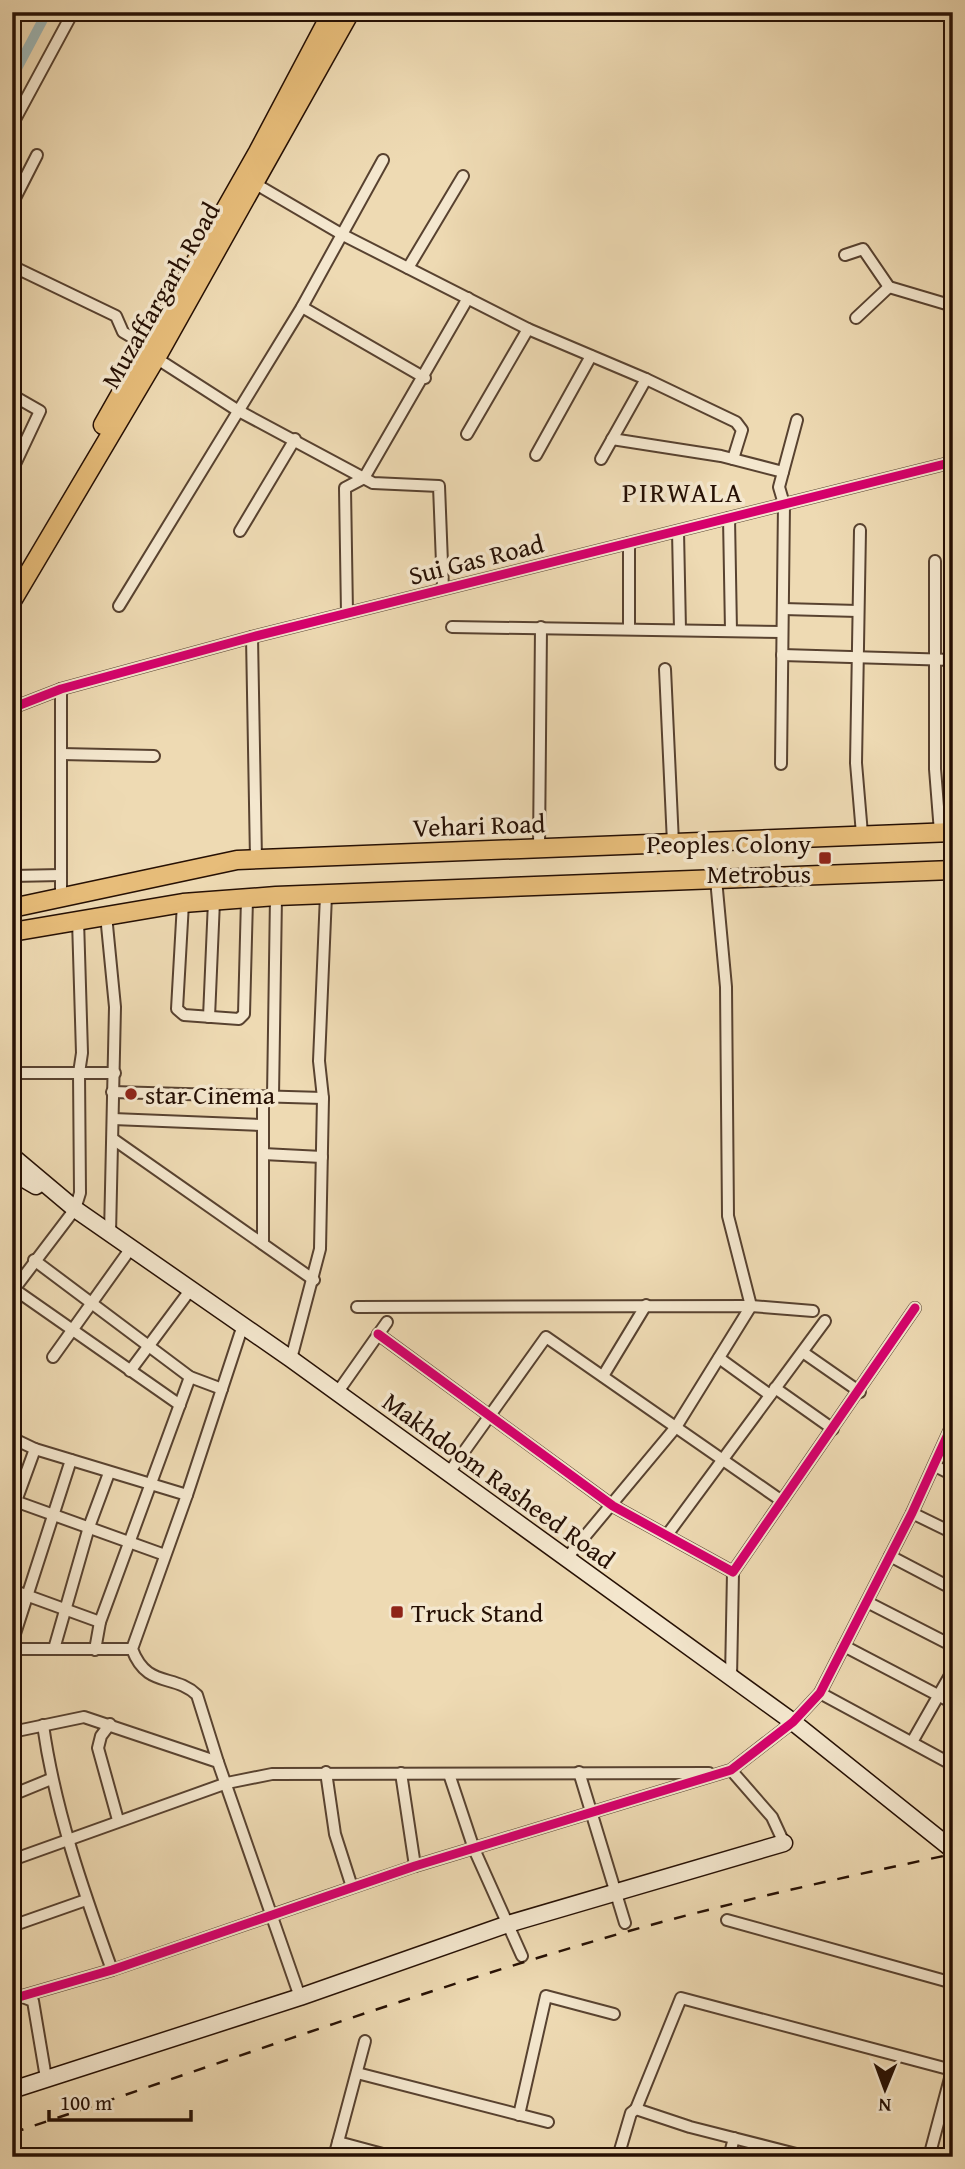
<svg xmlns="http://www.w3.org/2000/svg" width="965" height="2169" viewBox="0 0 965 2169" font-family="'Gentium Book Plus',serif">
	<rect width="100%" height="100%" fill="#eedab3"/>
	<filter id="stains"><feTurbulence type="fractalNoise" baseFrequency=".00286" numOctaves="4"/><feColorMatrix values="0 0 0 0 .2 0 0 0 0 .09 0 0 0 0 .02 0 0 0 .5 -.17"/></filter>
	<radialGradient id="worn" r=".72"><stop offset=".6" stop-color="#630" stop-opacity="0"/><stop offset="1" stop-color="#630" stop-opacity=".3"/></radialGradient>
	<g fill="none" stroke-linecap="round" stroke-linejoin="round">
		<path stroke="#9fb8b8" stroke-width="10" d="M12,78L47,12"/>
		<g stroke="#584230" stroke-width="14">
			<g id="street">
				<path d="M12,125L73,12"/>
				<path d="M254,183L343,235L528,329L646,379L736,422L742,430L733,459"/>
				<path d="M12,204L37,155"/>
				<path d="M845,255L863,249L889,287L953,306"/>
				<path d="M12,266L116,316L123,332L147,346"/>
				<path d="M408,268L463,176"/>
				<path d="M302,307L425,378"/>
				<path d="M856,318L889,287"/>
				<path d="M156,358L237,410L373,483L439,486L443,589"/>
				<path d="M12,395L40,411L16,462L12,461"/>
				<path d="M467,434L528,329"/>
				<path d="M612,439L721,456L783,472"/>
				<path d="M536,455L591,356"/>
				<path d="M601,459L646,379"/>
				<path d="M729,518L731,631"/>
				<path d="M860,530L856,763L862,834"/>
				<path d="M240,531L295,439"/>
				<path d="M678,531L680,630"/>
				<path d="M935,561V769L940,832"/>
				<path d="M119,606L302,307L383,160"/>
				<path d="M783,609L858,611"/>
				<path d="M347,613L345,488L364,478L468,298"/>
				<path d="M452,627L782,632"/>
				<path d="M629,629V543"/>
				<path d="M252,637L256,859"/>
				<path d="M782,655L953,660"/>
				<path d="M665,669L673,843"/>
				<path d="M61,689V899"/>
				<path d="M12,708L61,689L252,637L953,462"/>
				<path d="M61,754L154,756"/>
				<path d="M781,764L784,504L779,487L797,420"/>
				<path d="M539,849L541,627"/>
				<path d="M12,876L61,875"/>
				<path d="M183,903L177,1009L184,1015L239,1019L244,1014L247,899"/>
				<path d="M106,915L115,1007L110,1234"/>
				<path d="M209,1017L214,901"/>
				<path d="M12,1073H115"/>
				<path d="M112,1092L323,1098"/>
				<path d="M273,1097L276,896"/>
				<path d="M113,1119L263,1125"/>
				<path d="M113,1139L314,1280"/>
				<path d="M263,1154L322,1157"/>
				<path d="M263,1244V1097"/>
				<path d="M34,1260L190,1377L222,1389"/>
				<path d="M14,1289L180,1405"/>
				<path d="M12,1292L75,1209L80,1193L79,1073L82,1053L78,920"/>
				<path d="M357,1307L751,1306L813,1311"/>
				<path d="M378,1334L613,1506L733,1572L915,1308"/>
				<path d="M804,1353L860,1392"/>
				<path d="M53,1357L131,1248"/>
				<path d="M719,1358L770,1395"/>
				<path d="M291,1359L320,1249L323,1098L319,1061L326,895"/>
				<path d="M130,1371L191,1289"/>
				<path d="M603,1376L646,1305"/>
				<path d="M775,1388L833,1429"/>
				<path d="M337,1393L387,1322"/>
				<path d="M12,1438L35,1449L187,1495"/>
				<path d="M935,1466L953,1475"/>
				<path d="M448,1474L546,1337L782,1501"/>
				<path d="M12,1500L165,1555"/>
				<path d="M12,1512L35,1449"/>
				<path d="M912,1513L953,1533"/>
				<path d="M667,1535L825,1321"/>
				<path d="M890,1556L953,1589"/>
				<path d="M566,1559L676,1427L751,1306L728,1216L726,987L716,879"/>
				<path d="M12,1590L100,1622"/>
				<path d="M867,1602L953,1646"/>
				<path d="M12,1643L71,1460"/>
				<path d="M844,1646L953,1703"/>
				<path d="M12,1649H132"/>
				<path d="M54,1649L89,1527L109,1473"/>
				<path d="M95,1650L100,1622L190,1377"/>
				<path d="M731,1678L733,1572"/>
				<path d="M820,1693L953,1765"/>
				<path d="M110,1724L101,1736L98,1748L118,1820"/>
				<path d="M43,1725C55,1810 83,1890 112,1970"/>
				<path d="M12,1732L84,1717L218,1762L300,1997"/>
				<path d="M912,1742L953,1670"/>
				<path d="M218,1762L197,1695C174,1673 147,1689 132,1649L187,1495L243,1325"/>
				<path d="M731,1770L772,1817L784,1843"/>
				<path d="M326,1772L335,1834L352,1887"/>
				<path d="M579,1772L625,1923"/>
				<path d="M401,1773L415,1866"/>
				<path d="M449,1774L474,1849L522,1956"/>
				<path d="M12,1795L51,1779"/>
				<path d="M12,1860L227,1783L272,1774L709,1773"/>
				<path d="M727,1920L953,1983"/>
				<path d="M12,1926L86,1900"/>
				<path d="M20,1996L33,2001L46,2078"/>
				<path d="M12,1999L112,1970L415,1866L731,1770L793,1722L820,1693L912,1513L953,1423"/>
				<path d="M357,2073L548,2122"/>
				<path d="M636,2109L681,1998L952,2070"/>
				<path d="M519,2115L546,1996L614,2014"/>
				<path d="M338,2142L394,2157"/>
				<path d="M96,2157H101"/>
				<path d="M334,2157L365,2041"/>
				<path d="M618,2157L631,2113L636,2109L690,2127L808,2157"/>
				<path d="M729,2157L734,2138"/>
				<path d="M929,2157L953,2067"/>
			</g>
		</g>
		<g stroke="#261004" stroke-width="19">
			<g id="secondary">
				<path d="M12,1156L75,1209L291,1359L793,1722L953,1850"/>
				<path d="M12,1172L36,1186"/>
				<path d="M12,2090L300,1997L508,1924L784,1843"/>
			</g>
		</g>
		<g stroke="#261004" stroke-width="21">
			<g id="primary">
				<path d="M103,425L258,152L332,12"/>
				<path d="M12,601L156,358L350,12"/>
				<path d="M12,908L237,860L953,832"/>
				<path d="M12,932L183,903L276,896L953,870"/>
			</g>
		</g>
		<use href="#street" stroke="#f4e7ce" stroke-width="10"/>
		<use href="#secondary" stroke="#f4e7ce" stroke-width="16"/>
		<use href="#primary" stroke="#e7bd7a" stroke-width="18"/>
		<path stroke="#261004" stroke-width="2.5" stroke-dasharray="12 12" stroke-linecap="butt" d="M12,2133C217,2065 421,1990 629,1931C736,1901 844,1877 953,1854"/>
		<g stroke="#f4e7ce" stroke-width="13">
			<g id="cycleway">
				<path d="M12,708L61,689L252,637L953,462"/>
				<path d="M378,1334L613,1506L733,1572L915,1308"/>
				<path d="M12,1999L112,1970L415,1866L731,1770L793,1722L820,1693L912,1513L953,1423"/>
			</g>
		</g>
		<use href="#cycleway" stroke="#d6006c" stroke-width="9"/>
	</g>
	<g fill="#8f2418" stroke="#f4e7ce" stroke-width="2.5">
		<rect x="818" y="851" width="14" height="14" rx="3.5"/>
		<circle cx="131" cy="1094" r="7"/>
		<rect x="390" y="1605" width="14" height="14" rx="3.5"/>
	</g>
	<g text-anchor="middle" dominant-baseline="central" stroke-width="7" stroke-linejoin="round" paint-order="stroke">
		<g font-size="26" fill="#261004" stroke="#f4e7ce">
			<text transform="translate(160 295) rotate(-60)">Muzaffargarh Road</text>
			<text transform="translate(476 559) rotate(-14)">Sui Gas Road</text>
			<text transform="translate(479 825) rotate(-2)">Vehari Road</text>
			<text transform="translate(499 1480) rotate(36)">Makhdoom Rasheed Road</text>
		</g>
		<g font-size="26" fill="#261004" stroke="#f4e7ce" text-anchor="start">
			<text x="811" y="843" text-anchor="end">Peoples Colony<tspan x="811" dy="30">Metrobus</tspan></text>
			<text x="145" y="1094">star Cinema</text>
			<text x="411" y="1612">Truck Stand</text>
		</g>
		<g font-size="28" letter-spacing="2" fill="#261004" stroke="#f4e7ce">
			<text x="683" y="491">PIRWALA</text>
		</g>
	</g>
	<rect width="965" height="2169" fill="none" stroke="#eedab3" stroke-width="42"/>
	<rect x="14" y="14" width="937" height="2141" fill="none" stroke="#261004" stroke-width="3.5"/>
	<rect x="21" y="21" width="923" height="2127" fill="none" stroke="#261004" stroke-width="2"/>
	<g transform="translate(885 2089) rotate(181)" stroke="#f4e7ce" stroke-width="5" paint-order="stroke">
	<path d="M0-5L12 26L0 18L-12 26Z" fill="#261004"/>
	<text y="-10" font-size="19" font-weight="bold" text-anchor="middle" fill="#261004">N</text>
	</g>
	<path d="M49 2110v10h142v-10" fill="none" stroke="#261004" stroke-width="3.5"/>
	<text x="60" y="2110" font-size="21" fill="#261004" stroke="#f4e7ce" stroke-width="5" paint-order="stroke">100 m</text>
	<rect width="100%" height="100%" filter="url(#stains)"/>
	<rect width="100%" height="100%" fill="url(#worn)"/>
</svg>
